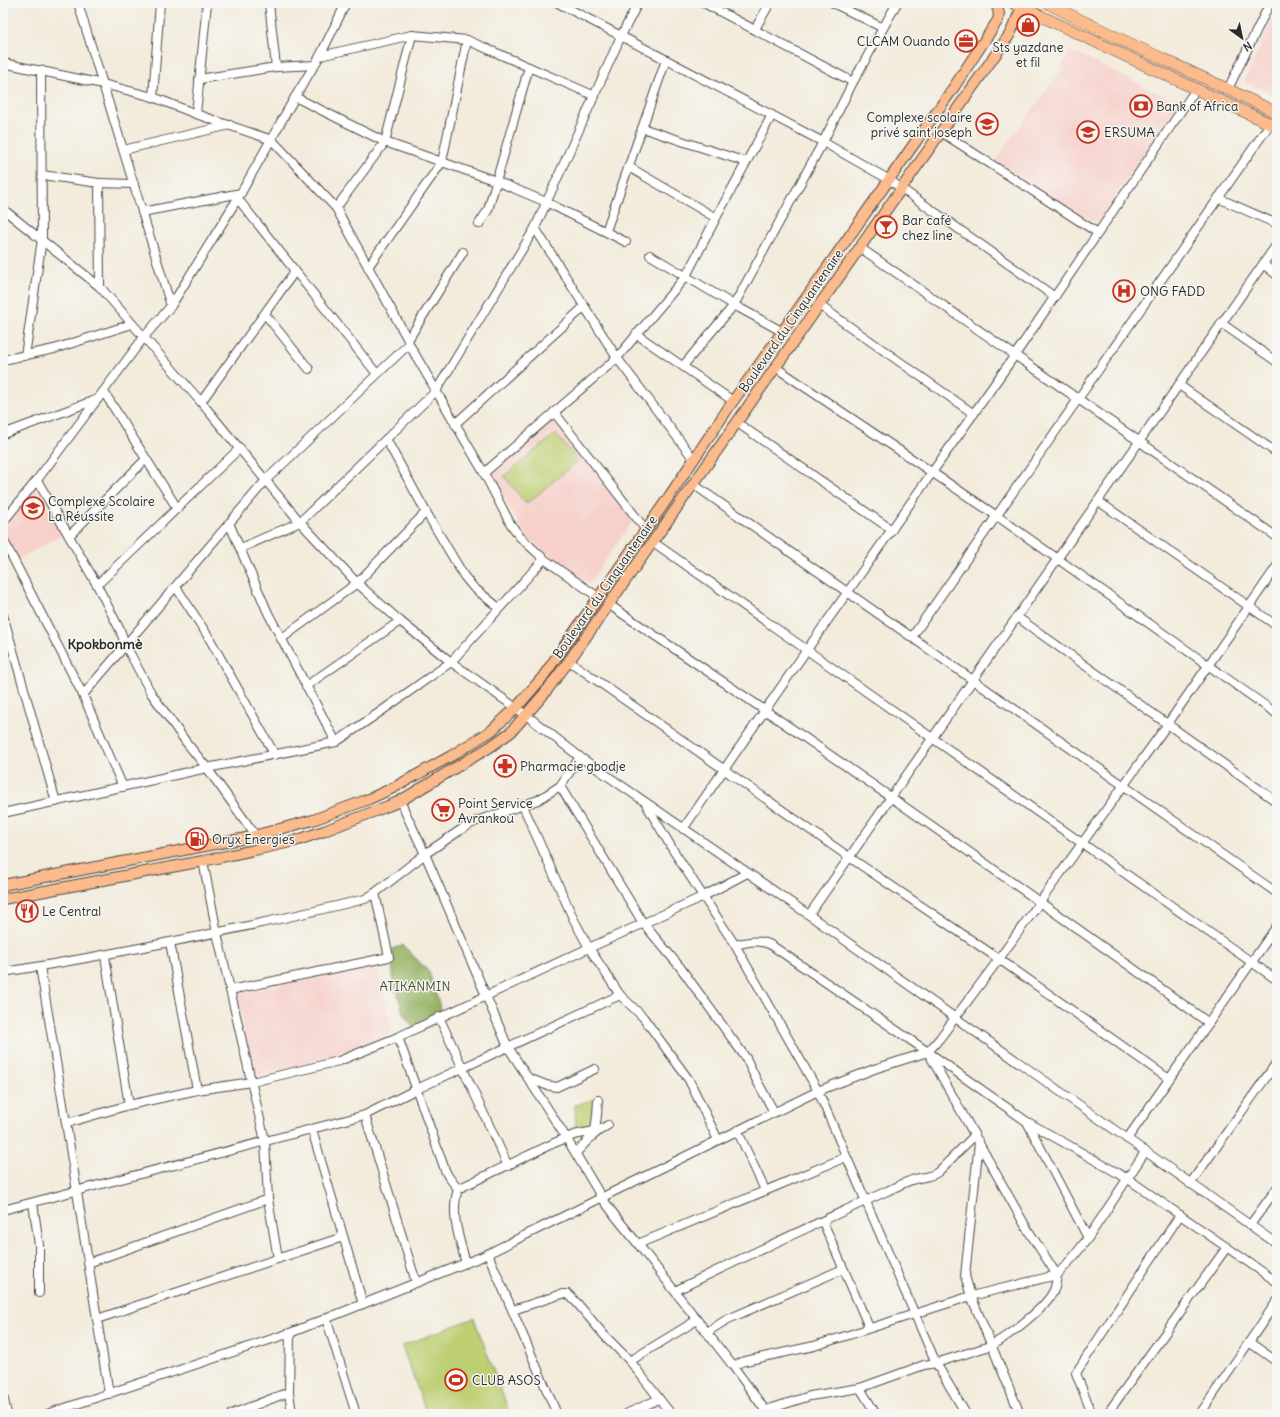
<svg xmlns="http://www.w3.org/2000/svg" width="1280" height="1417" viewBox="0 0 1280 1417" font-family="Delius,sans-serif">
	<rect width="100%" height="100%" fill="#f6f6f2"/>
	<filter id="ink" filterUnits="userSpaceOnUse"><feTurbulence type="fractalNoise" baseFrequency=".025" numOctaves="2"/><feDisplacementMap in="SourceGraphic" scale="8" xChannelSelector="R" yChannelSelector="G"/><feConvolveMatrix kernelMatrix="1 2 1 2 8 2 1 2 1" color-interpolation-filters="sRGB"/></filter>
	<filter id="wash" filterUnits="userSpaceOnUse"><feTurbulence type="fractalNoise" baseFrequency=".012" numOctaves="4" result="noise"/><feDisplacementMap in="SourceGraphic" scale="16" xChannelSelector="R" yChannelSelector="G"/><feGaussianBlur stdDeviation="0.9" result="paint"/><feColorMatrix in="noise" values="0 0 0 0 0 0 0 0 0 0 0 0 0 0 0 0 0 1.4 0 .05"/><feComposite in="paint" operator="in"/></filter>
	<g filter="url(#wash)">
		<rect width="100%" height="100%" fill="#f3ebdb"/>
		<g fill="#f7d0ca">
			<path d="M1277,10V98L1244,81Z"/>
			<path d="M1069,50L1179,103L1097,223L995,161L1059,73Z"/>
			<path d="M552,421H556L598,475L597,478L600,482H603L633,520L589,584L527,538L491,475Z"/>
			<path d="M35,489L64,534L18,559L3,532V527Z"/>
			<path d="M377,965L393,1033L335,1055L255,1077L236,994Z"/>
		</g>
		<g fill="#bdcf72" stroke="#747d4e">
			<path d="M556,434L578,461L526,504L504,476Z"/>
			<path d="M600,1098L597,1130L576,1132L575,1105Z"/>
			<path d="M474,1318L510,1414H427L402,1346Z"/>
		</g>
		<path fill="#96b264" stroke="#606e48" d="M403,945L429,972L441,1010V1021L416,1032L403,1013L393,978L392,949Z"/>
	</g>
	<g filter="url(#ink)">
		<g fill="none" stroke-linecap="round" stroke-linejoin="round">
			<g stroke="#494845" stroke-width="10">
				<g id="minor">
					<path d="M78,3L171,306"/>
					<path d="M269,3L276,67"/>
					<path d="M558,3L823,142L888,179L1055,297"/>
					<path d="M704,3L853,82"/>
					<path d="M833,3L883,28"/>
					<path d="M755,29L770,3"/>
					<path d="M320,56L412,35L467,40L595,96"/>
					<path d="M3,63L103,84L153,97L196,114L272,140L336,208L408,340L409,344L484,473L510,523L520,537L544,559L598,597"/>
					<path d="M199,79L276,67L315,65"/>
					<path d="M1228,89L1270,3"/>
					<path d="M153,97L160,3"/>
					<path d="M295,97L385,142L496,181L546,202L626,242"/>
					<path d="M196,114L207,3"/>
					<path d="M642,128L746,162"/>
					<path d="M941,132L1098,233"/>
					<path d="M123,150L230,125"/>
					<path d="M629,167L716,218"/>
					<path d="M42,175L99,183"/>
					<path d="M1218,198L1277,224"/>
					<path d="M238,199L377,374"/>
					<path d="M336,208L385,142L412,35"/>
					<path d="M3,209L100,287L201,402L300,522L357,583L400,621L451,662L526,715L580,757L809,915L1277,1244"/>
					<path d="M142,212L241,193"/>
					<path d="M479,224L488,210L529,67"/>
					<path d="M535,228L617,358L693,458"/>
					<path d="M606,231L666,60"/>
					<path d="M859,247L1277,537"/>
					<path d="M650,255L734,305L783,332"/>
					<path d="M1263,264L1277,275"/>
					<path d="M368,267L442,162L467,40"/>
					<path d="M100,287L99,183L134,184"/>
					<path d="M819,305L974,414"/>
					<path d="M265,314L309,369"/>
					<path d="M1221,323L1277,362"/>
					<path d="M636,334L733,401"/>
					<path d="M408,340L463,252"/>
					<path d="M25,356L42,239L41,70"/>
					<path d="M3,360L54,349L132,324"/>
					<path d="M683,366L734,305L823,142L853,82L897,3"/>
					<path d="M775,367L997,516L1277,714"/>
					<path d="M1179,385L1277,453"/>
					<path d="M104,392L177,508"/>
					<path d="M201,402L295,271"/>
					<path d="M554,412L646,530"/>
					<path d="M736,422L892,530"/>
					<path d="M455,424L584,307"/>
					<path d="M3,434L98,399"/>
					<path d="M386,439L426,512L464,576L473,587L499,608"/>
					<path d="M484,473L617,358L686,276L716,218L772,115"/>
					<path d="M37,480L97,585L120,630L126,646L151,693L186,742L207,768L256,836"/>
					<path d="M693,484L1277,893"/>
					<path d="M1098,501L1277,626"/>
					<path d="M3,522L37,480L144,337L171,306L241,193L295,97L320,56L346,3"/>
					<path d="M229,523L268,613L336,742"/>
					<path d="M69,536L146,459"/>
					<path d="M3,539L83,695L123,787"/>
					<path d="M653,542L1277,980"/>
					<path d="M241,548L300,522L436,391L535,228L621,36L638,3"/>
					<path d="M97,585L240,448"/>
					<path d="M176,587L208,636L275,755"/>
					<path d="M608,604C811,740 1011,880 1209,1023"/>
					<path d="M3,615L56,802"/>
					<path d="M1017,617L1277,802"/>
					<path d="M912,637L1270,124"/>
					<path d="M281,639L357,583L426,512"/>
					<path d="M569,661L849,857L999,959L1169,1079"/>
					<path d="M306,686L400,621"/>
					<path d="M83,695L266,480L409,344"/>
					<path d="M560,786L643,923L680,967L746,1058L757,1081L774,1112"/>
					<path d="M400,801L425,854L508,1047L567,1139L602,1198L616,1217L638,1244L733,1366L768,1414"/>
					<path d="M523,806L573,918L589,948L620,995L643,1017L689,1080L718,1140"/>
					<path d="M647,806L673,850L735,945L818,1091L936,1363L966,1414"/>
					<path d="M3,813L207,768L336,742L380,712L451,662L544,559"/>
					<path d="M683,829L806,651L1015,355L1196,89"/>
					<path d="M203,861L217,933L265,1141L268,1199L278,1259"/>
					<path d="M809,915L1277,244"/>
					<path d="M170,942L197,1090"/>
					<path d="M735,945C748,942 759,939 771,945L928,1052L1026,1121L1128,1179L1277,1282"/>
					<path d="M105,956L129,1105"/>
					<path d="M40,967C65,1109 86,1252 109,1394"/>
					<path d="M3,972C59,964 114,953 170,942C235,929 300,915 365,899L375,893L425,854L462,829L474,822L538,800L560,786L580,757"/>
					<path d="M230,990L389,957L375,893"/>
					<path d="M439,1017L508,1166"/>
					<path d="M398,1037L445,1170L448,1176L458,1189C450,1214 459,1238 466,1263"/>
					<path d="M528,1078L546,1085L557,1087L595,1069"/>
					<path d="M365,1115L416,1282"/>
					<path d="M1027,1122L1088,1238"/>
					<path d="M67,1123L129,1105L197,1090L252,1082L339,1061L398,1037L589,948L704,896L747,873"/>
					<path d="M312,1130L363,1304"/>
					<path d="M737,1130L765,1190"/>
					<path d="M595,1131L597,1115L598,1100"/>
					<path d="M1127,1139L1277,926"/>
					<path d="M979,1142L965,1276L971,1296L1020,1414"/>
					<path d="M576,1153C586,1142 595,1132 608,1125"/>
					<path d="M1190,1184L1277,1062"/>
					<path d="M458,1189L554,1143L574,1135L599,1130"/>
					<path d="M33,1203L39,1245V1293"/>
					<path d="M3,1210L365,1115L417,1089L620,995"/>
					<path d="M823,1222L869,1327"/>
					<path d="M1250,1225L1277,1188"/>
					<path d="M638,1244L846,1157"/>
					<path d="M488,1254L557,1414"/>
					<path d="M88,1263L268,1199"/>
					<path d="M675,1291C745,1256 816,1224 887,1191C896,1187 905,1182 915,1179C923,1177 931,1177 938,1172L975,1135"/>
					<path d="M513,1310L562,1294H568L577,1303L605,1336L630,1361L671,1414"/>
					<path d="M326,1318L356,1414"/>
					<path d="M97,1319L343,1237"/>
					<path d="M707,1332L726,1320L843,1269"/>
					<path d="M290,1333L289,1392L292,1414"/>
					<path d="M1249,1342L1277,1362"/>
					<path d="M630,1361L697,1320"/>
					<path d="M733,1366L745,1361L814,1346L971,1296L1057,1275L1075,1255L1088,1238L1145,1152"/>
					<path d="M860,1388L876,1414"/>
					<path d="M3,1395L7,1414"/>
					<path d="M766,1410L810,1396L860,1388L924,1365L936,1363L990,1346C1007,1337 1046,1308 1054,1290C1056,1286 1056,1280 1057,1275L1026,1227L929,1054"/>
					<path d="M47,1414L290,1333L481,1257L818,1091L874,1069L928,1052L940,1038L999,959L1167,725L1277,566"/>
					<path d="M232,1414L289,1392"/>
					<path d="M626,1414L659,1399"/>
					<path d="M1092,1414L1076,1373L1180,1215"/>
					<path d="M1107,1414L1227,1247"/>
					<path d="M1200,1414L1277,1301"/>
				</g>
			</g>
			<g stroke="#494845" stroke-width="12">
				<g id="major">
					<path d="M3,885L246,838L313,820L369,799L395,787L451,756L491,731L516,708L542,678L666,501L733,401L754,372L952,90L998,20L999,14L996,3"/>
					<path d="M3,899L203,861L268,847L295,841L324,831L388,806L400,801L490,747L511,732L544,694L569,661L1010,34L1022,7V3"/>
				</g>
			</g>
			<g stroke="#494845" stroke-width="12">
				<g id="highway">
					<path d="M1013,3L1277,127"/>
					<path d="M1047,3C1122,42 1201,75 1277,113"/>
				</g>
			</g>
			<use href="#minor" stroke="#fff" stroke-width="8"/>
			<use href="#major" stroke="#fbbb8c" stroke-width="10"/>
			<use href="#highway" stroke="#fbbb8c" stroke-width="11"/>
		</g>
	</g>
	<defs>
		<g id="shop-ring" transform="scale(1.15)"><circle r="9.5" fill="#f6f6f2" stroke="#c8321e" stroke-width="1.5"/><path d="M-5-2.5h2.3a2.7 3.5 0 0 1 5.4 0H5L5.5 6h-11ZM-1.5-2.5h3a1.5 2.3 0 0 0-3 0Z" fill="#c8321e"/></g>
		<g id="office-ring" transform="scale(1.15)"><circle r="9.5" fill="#f6f6f2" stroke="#c8321e" stroke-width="1.5"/><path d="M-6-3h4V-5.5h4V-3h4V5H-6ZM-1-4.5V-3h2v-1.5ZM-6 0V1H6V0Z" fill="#c8321e"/></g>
		<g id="bank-ring" transform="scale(1.15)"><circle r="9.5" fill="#f6f6f2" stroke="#c8321e" stroke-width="1.5"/><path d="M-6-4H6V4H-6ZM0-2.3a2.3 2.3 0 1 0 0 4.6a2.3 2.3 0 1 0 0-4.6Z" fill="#c8321e"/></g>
		<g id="school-ring" transform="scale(1.15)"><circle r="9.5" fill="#f6f6f2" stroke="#c8321e" stroke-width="1.5"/><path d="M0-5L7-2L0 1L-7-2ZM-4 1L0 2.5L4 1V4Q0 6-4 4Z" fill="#c8321e"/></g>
		<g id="university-ring" transform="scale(1.15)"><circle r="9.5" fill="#f6f6f2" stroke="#c8321e" stroke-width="1.5"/><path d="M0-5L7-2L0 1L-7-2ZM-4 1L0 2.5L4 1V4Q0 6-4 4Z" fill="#c8321e"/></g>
		<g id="bar-ring" transform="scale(1.15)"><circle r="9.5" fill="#f6f6f2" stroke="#c8321e" stroke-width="1.5"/><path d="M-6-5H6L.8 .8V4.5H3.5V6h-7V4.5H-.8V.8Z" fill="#c8321e"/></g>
		<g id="hospital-ring" transform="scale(1.15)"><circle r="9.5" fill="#f6f6f2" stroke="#c8321e" stroke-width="1.5"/><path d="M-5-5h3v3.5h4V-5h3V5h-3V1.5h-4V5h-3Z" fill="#c8321e"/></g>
		<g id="pharmacy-ring" transform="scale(1.15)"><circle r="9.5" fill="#f6f6f2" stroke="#c8321e" stroke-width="1.5"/><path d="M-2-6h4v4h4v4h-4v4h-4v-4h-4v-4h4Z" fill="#c8321e"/></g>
		<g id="supermarket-ring" transform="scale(1.15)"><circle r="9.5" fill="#f6f6f2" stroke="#c8321e" stroke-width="1.5"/><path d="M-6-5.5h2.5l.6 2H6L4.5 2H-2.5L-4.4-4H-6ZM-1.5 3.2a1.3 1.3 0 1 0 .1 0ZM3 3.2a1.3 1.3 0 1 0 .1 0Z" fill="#c8321e"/></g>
		<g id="fuel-ring" transform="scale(1.15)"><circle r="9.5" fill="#f6f6f2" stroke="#c8321e" stroke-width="1.5"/><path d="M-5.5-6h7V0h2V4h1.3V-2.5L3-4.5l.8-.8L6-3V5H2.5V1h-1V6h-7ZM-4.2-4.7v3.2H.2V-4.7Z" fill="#c8321e"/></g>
		<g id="restaurant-ring" transform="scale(1.15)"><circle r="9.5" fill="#f6f6f2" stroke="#c8321e" stroke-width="1.5"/><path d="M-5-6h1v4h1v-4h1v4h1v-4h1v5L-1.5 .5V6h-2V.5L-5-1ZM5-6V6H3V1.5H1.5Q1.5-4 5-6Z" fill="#c8321e"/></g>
		<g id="stadium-ring" transform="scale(1.15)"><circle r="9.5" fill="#f6f6f2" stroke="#c8321e" stroke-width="1.5"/><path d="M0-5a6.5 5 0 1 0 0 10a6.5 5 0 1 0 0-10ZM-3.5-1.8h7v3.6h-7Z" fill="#c8321e"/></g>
	</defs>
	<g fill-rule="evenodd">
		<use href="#shop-ring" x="1028" y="25"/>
		<use href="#office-ring" x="966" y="41"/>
		<use href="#bank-ring" x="1141" y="106"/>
		<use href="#school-ring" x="987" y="124"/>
		<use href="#university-ring" x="1088" y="132"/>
		<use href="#bar-ring" x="886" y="227"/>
		<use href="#hospital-ring" x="1124" y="291"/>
		<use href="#school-ring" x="33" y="508"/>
		<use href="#pharmacy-ring" x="505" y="766"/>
		<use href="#supermarket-ring" x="443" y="810"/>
		<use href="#fuel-ring" x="197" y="839"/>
		<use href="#restaurant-ring" x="27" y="911"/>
		<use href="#stadium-ring" x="456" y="1380"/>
	</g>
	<g text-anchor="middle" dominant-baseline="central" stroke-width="3" stroke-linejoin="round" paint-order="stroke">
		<g font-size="13" fill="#2b2b2b" stroke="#f6f6f2" text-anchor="start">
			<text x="950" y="41" text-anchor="end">CLCAM Ouando</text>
			<text x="1028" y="47" text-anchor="middle">Sts yazdane<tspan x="1028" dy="15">et fil</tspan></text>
			<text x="1156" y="106">Bank of Africa</text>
			<text x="972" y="117" text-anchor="end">Complexe scolaire<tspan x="972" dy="15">privé saint joseph</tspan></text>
			<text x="1104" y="132">ERSUMA</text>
			<text x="902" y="220">Bar café<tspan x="902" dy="15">chez line</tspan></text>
			<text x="1140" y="291">ONG FADD</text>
			<text x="48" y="501">Complexe Scolaire<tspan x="48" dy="15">La Réussite</tspan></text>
			<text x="520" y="766">Pharmacie gbodje</text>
			<text x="458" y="803">Point Service<tspan x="458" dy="15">Avrankou</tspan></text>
			<text x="212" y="839">Oryx Energies</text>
			<text x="42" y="911">Le Central</text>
			<text x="472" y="1380">CLUB ASOS</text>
		</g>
		<g font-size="13" fill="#2b2b2b" stroke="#f6f6f2">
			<text transform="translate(791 321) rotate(-55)">Boulevard du Cinquantenaire</text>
			<text transform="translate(605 587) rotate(-55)">Boulevard du Cinquantenaire</text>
		</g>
		<g font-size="13" fill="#50543d" stroke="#f6f6f2">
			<text x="415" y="986">ATIKANMIN</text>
		</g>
		<g font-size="14" font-weight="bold" fill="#2b2b2b" stroke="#f6f6f2">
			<text x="105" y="644">Kpokbonmè</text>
		</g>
	</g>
	<rect width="1280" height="1417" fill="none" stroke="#f6f6f2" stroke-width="16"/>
	<g transform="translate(1242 38) rotate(147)" stroke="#f6f6f2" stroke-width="3" paint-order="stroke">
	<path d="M0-3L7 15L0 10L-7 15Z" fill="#2b2b2b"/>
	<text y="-6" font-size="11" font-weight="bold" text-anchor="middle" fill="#2b2b2b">N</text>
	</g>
</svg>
